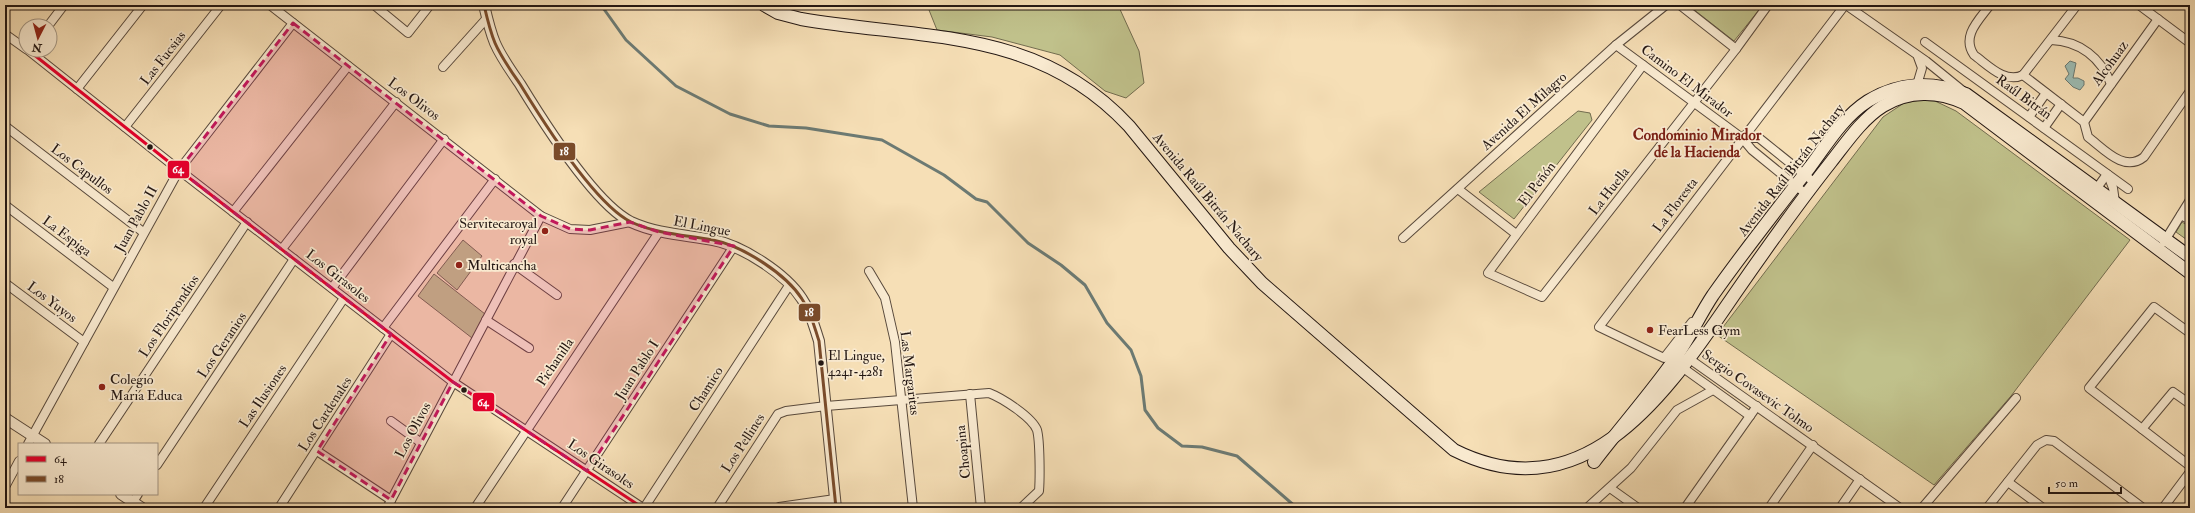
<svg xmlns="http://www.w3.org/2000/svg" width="2195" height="513" viewBox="0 0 2195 513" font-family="'IM FELL Double Pica',serif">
	<rect width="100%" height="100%" fill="#f6dfb6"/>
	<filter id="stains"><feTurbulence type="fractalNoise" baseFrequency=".005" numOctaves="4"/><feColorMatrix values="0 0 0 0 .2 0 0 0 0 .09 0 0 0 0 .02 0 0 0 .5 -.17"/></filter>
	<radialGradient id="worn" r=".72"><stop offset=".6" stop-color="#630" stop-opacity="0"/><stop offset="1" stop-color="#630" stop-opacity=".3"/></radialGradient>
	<g fill="#c0c18b" stroke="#726c4f">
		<path d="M927,5H1118L1139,51L1144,83L1126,98L1105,91L1060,55L992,37L937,30Z"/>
		<path d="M1688,5H1763L1734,41Z"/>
		<path d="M1920,100L1935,101L1956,111L2130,240L2011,396L1934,485L1717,335L1883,117L1904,103Z"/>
		<path d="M1578,111L1590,113L1592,120L1514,219L1479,192Z"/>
		<path d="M2182,222L2190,227V242L2176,232Z"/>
		<path d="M463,240L482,256L457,290L437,273Z"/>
		<path d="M434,274L485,314L472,338L418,296Z"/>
	</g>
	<path fill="#9dbcb3" stroke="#6c7a73" d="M2070,61L2076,63L2073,78H2078L2084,81V85L2080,90L2073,87L2065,79L2069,74L2065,66Z"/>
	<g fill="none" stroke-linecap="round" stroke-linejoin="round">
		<path stroke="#6c7a73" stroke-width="3" d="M601,5L626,40L676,86L730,114L769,126L806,128L882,140L944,175L976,199L987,202L1028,243L1061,265L1085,285L1107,323L1131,350L1141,376L1145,410L1158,428L1182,446L1202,447L1237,456L1297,508"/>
		<g stroke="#58493c" stroke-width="10">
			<g id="minor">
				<path d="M270,5L541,216L570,229L590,230L630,222"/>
				<path d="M374,5L408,33L430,5"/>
				<path d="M1680,5L1736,49"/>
				<path d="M1846,5L1926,61L1963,91"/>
				<path d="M1990,5C1979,20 1961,36 1974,55C1988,65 2005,84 2023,75"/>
				<path d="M2139,5L2190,43"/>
				<path d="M48,26L64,5"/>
				<path d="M5,34L26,49"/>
				<path d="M2051,40C2080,41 2101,58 2111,84"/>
				<path d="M1925,42L2128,189"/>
				<path d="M1616,45L1742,138L1752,150L1806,194"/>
				<path d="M28,50L179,170L453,382L643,508"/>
				<path d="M1643,65L1488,273L1542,297L1736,49L1768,5"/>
				<path d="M443,67L487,18"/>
				<path d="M2023,75L2084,122L2088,137C2104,149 2124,173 2144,157L2190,91"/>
				<path d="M2023,75L2077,5"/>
				<path d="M1917,85L1922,68L1918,57"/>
				<path d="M77,89L143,5"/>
				<path d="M2029,117L2046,93"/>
				<path d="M2084,122L2158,19"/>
				<path d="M5,126L143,232"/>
				<path d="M125,127L221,5"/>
				<path d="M2044,128L2061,104"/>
				<path d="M1742,138H1759L1815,183"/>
				<path d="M2108,175L2113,188L2115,202"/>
				<path d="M1458,189L1516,234"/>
				<path d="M2096,194L2097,188L2107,174"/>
				<path d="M5,205L113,287"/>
				<path d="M233,212L348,66"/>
				<path d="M2181,215L2190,220"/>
				<path d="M1403,238L1616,45L1666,5"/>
				<path d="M2164,242L2190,200"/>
				<path d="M282,249L396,102"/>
				<path d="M514,264L557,295"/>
				<path d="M869,271L885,298L895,342L913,508"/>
				<path d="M5,283L84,342"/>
				<path d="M332,288L444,139"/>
				<path d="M486,320L529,348"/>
				<path d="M1692,322L1664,358L1599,327L1845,5"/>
				<path d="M383,328L495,179"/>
				<path d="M2190,333L2154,307L2089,388L2190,466"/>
				<path d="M1684,360H1691L1900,508"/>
				<path d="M1679,365L1750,416"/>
				<path d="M970,394L981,508"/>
				<path d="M391,421L420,442"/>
				<path d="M2142,429L2173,392L2190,404"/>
				<path d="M28,444L179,170L293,23"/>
				<path d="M99,444L247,222"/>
				<path d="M317,451L391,500"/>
				<path d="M157,465L294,259"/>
				<path d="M2008,482L2043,508"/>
				<path d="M5,487L19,461"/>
				<path d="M1610,488L1638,508"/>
				<path d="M133,502L138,494"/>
				<path d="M779,507L835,499"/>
				<path d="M204,508L344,298"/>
				<path d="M279,508L391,334"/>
				<path d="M387,508L541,216"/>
				<path d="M475,508L659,232"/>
				<path d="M562,508L734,246"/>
				<path d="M644,508L790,284"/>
				<path d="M717,508L778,414L786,411L826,406L989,393C1002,398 1032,417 1037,430C1040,441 1040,479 1039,491L1021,508"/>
				<path d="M1587,508L1631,468L1677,410L1713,390"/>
				<path d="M1685,508L1757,406"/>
				<path d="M1769,508L1813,445"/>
				<path d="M1840,508L1860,479"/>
				<path d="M1922,508L2016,398"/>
				<path d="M1987,508L2037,445L2046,440L2054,441L2143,508"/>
				<path d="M2163,508L2190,472"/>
			</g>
		</g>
		<g stroke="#58493c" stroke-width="12">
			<g id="tertiary">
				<path d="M484,5C487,18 490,31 495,43C501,57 511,71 520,84C542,120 595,204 631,222C657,234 686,235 713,240C743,246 786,274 802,299C811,312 814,326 819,341L836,508"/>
				<path d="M5,418L45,444"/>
				<path d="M121,494L142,508"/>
			</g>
		</g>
		<g stroke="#231713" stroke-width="14">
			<g id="secondary">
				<path d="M764,5L778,13L801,19C923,40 1037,27 1129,126L1229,248L1262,283L1454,450C1580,513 1661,401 1723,311C1758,260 1793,210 1831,162C1846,143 1862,119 1883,106C1909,90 1938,91 1964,103L2190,273"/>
				<path d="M1594,462C1620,428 1649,395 1674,360C1689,339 1699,316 1713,295C1744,251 1777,209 1810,167C1827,144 1843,117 1868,101C1899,82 1933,81 1966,94L2190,257"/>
			</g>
		</g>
		<use href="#minor" stroke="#f9ead0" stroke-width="8"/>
		<use href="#tertiary" stroke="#f9ead0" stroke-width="10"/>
		<use href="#secondary" stroke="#f9ead0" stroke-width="12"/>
		<g stroke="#f9ead0" stroke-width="6">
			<path id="bus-1" d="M28,50L179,170L453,382L643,508"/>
		</g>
		<g stroke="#f9ead0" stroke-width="6">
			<path id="bus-2" d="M484,5C487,18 490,31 495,43C501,57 511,71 520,84C542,120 595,204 631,222C657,234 686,235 713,240C743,246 786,274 802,299C811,312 814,326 819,341L836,508"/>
		</g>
		<use href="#bus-1" stroke="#e4002b" stroke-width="3"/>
		<use href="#bus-2" stroke="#7a4b2a" stroke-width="3"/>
	</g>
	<path fill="#c2185b" fill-opacity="0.2" stroke="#c2185b" stroke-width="3" stroke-dasharray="8 5" stroke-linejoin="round" d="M293,23L541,216L570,229L590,230L630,222L659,232L734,246L587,471L453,382L391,500L317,451L391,334L179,170Z"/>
	<g fill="#231713" stroke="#f9ead0" stroke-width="1.5">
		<circle cx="150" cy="147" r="3.5"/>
		<circle cx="821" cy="363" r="3.5"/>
		<circle cx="464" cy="390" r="3.5"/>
	</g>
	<g fill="#8f2418" stroke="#f9ead0" stroke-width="1.5">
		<circle cx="545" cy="231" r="4"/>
		<circle cx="459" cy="265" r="4"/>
		<circle cx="1650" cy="330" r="4"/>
		<circle cx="102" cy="387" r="4"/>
	</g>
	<g text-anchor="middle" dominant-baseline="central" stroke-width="3.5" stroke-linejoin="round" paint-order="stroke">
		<g font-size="13" fill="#231713" stroke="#f9ead0" text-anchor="start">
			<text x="828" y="356">El Lingue,<tspan x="828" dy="16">4241-4281</tspan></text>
		</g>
		<g font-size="14" fill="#231713" stroke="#f9ead0">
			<text transform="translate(163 58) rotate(-52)">Las Fucsias</text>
			<text transform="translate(2110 63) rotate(-54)">Alcohuaz</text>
			<text transform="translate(1687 81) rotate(37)">Camino El Mirador</text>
			<text transform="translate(2024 97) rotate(36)">Raúl Bitrán</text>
			<text transform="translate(414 99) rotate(37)">Los Olivos</text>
			<text transform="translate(1524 111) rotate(-42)">Avenida El Milagro</text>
			<text transform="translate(82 169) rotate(37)">Los Capullos</text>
			<text transform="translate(1791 170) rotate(-52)">Avenida Raúl Bitrán Nachary</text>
			<text transform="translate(1537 184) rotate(-53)">El Peñón</text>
			<text transform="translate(1609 191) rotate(-52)">La Huella</text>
			<text transform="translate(1208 197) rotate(50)">Avenida Raúl Bitrán Nachary</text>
			<text transform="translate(1675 205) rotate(-53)">La Floresta</text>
			<text transform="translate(136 219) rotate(-61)">Juan Pablo II</text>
			<text transform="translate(702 226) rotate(11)">El Lingue</text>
			<text transform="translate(67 236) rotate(37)">La Espiga</text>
			<text transform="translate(338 276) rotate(38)">Los Girasoles</text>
			<text transform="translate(52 302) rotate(37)">Los Yuyos</text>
			<text transform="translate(169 316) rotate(-56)">Los Floripondios</text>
			<text transform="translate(222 345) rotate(-56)">Los Geranios</text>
			<text transform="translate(555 362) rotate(-56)">Pichanilla</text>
			<text transform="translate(637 370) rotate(-57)">Juan Pablo I</text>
			<text transform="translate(910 373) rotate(83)">Las Margaritas</text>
			<text transform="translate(706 389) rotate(-57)">Chamico</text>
			<text transform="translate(1758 391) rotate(35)">Sergio Covasevic Tolmo</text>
			<text transform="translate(263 396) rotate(-56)">Las Ilusiones</text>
			<text transform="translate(325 414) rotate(-57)">Los Cardenales</text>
			<text transform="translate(413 430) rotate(-62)">Los Olivos</text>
			<text transform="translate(743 443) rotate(-57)">Los Pellines</text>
			<text transform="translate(963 452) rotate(-96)">Choapina</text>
			<text transform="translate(601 464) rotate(34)">Los Girasoles</text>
		</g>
		<g font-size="14" fill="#231713" stroke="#f9ead0" text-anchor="start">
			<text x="537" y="223" text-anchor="end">Servitecaroyal<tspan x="537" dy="16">royal</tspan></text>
			<text x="467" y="265">Multicancha</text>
			<text x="1658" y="330">FearLess Gym</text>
			<text x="110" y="379">Colegio<tspan x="110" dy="16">Maria Educa</tspan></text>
		</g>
		<g font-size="15" font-weight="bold" fill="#7a1f14" stroke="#f9ead0">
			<text x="1697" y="135">Condominio Mirador<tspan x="1697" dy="17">de la Hacienda</tspan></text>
		</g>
	</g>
	<g stroke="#f9ead0" stroke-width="1.5">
		<rect x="553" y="142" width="23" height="19" rx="4" fill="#7a4b2a"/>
		<rect x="167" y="160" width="23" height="19" rx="4" fill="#e4002b"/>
		<rect x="798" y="303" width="23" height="19" rx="4" fill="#7a4b2a"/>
		<rect x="472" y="392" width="23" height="20" rx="4" fill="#e4002b"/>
	</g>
	<g font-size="11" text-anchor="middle" font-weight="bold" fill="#fff">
		<text x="564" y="155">18</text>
		<text x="178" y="173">64</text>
		<text x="809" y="316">18</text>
		<text x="483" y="406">64</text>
	</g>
	<rect width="2195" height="513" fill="none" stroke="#f6dfb6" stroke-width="20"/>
	<rect x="6" y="6" width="2183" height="501" fill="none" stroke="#231713" stroke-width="2"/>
	<rect x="10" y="10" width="2175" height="493" fill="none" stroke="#231713"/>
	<rect x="18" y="443" width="140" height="52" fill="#f9ead0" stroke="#a39684"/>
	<rect x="26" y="456" width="20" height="6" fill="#e4002b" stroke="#a39684"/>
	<text x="54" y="463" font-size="12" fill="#231713">64</text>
	<rect x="26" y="476" width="20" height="6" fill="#7a4b2a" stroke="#a39684"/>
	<text x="54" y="483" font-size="12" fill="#231713">18</text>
	<g transform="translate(38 38) rotate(186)"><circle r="19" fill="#f9ead0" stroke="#a39684"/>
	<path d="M0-3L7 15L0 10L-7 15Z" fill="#8f2418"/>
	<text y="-6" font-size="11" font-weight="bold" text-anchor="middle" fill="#231713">N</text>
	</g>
	<path d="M2049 487v6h72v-6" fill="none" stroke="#231713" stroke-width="2"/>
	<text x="2055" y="487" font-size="12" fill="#231713" stroke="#f9ead0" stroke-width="3" paint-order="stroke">50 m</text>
	<rect width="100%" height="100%" filter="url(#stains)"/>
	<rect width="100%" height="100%" fill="url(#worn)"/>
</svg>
